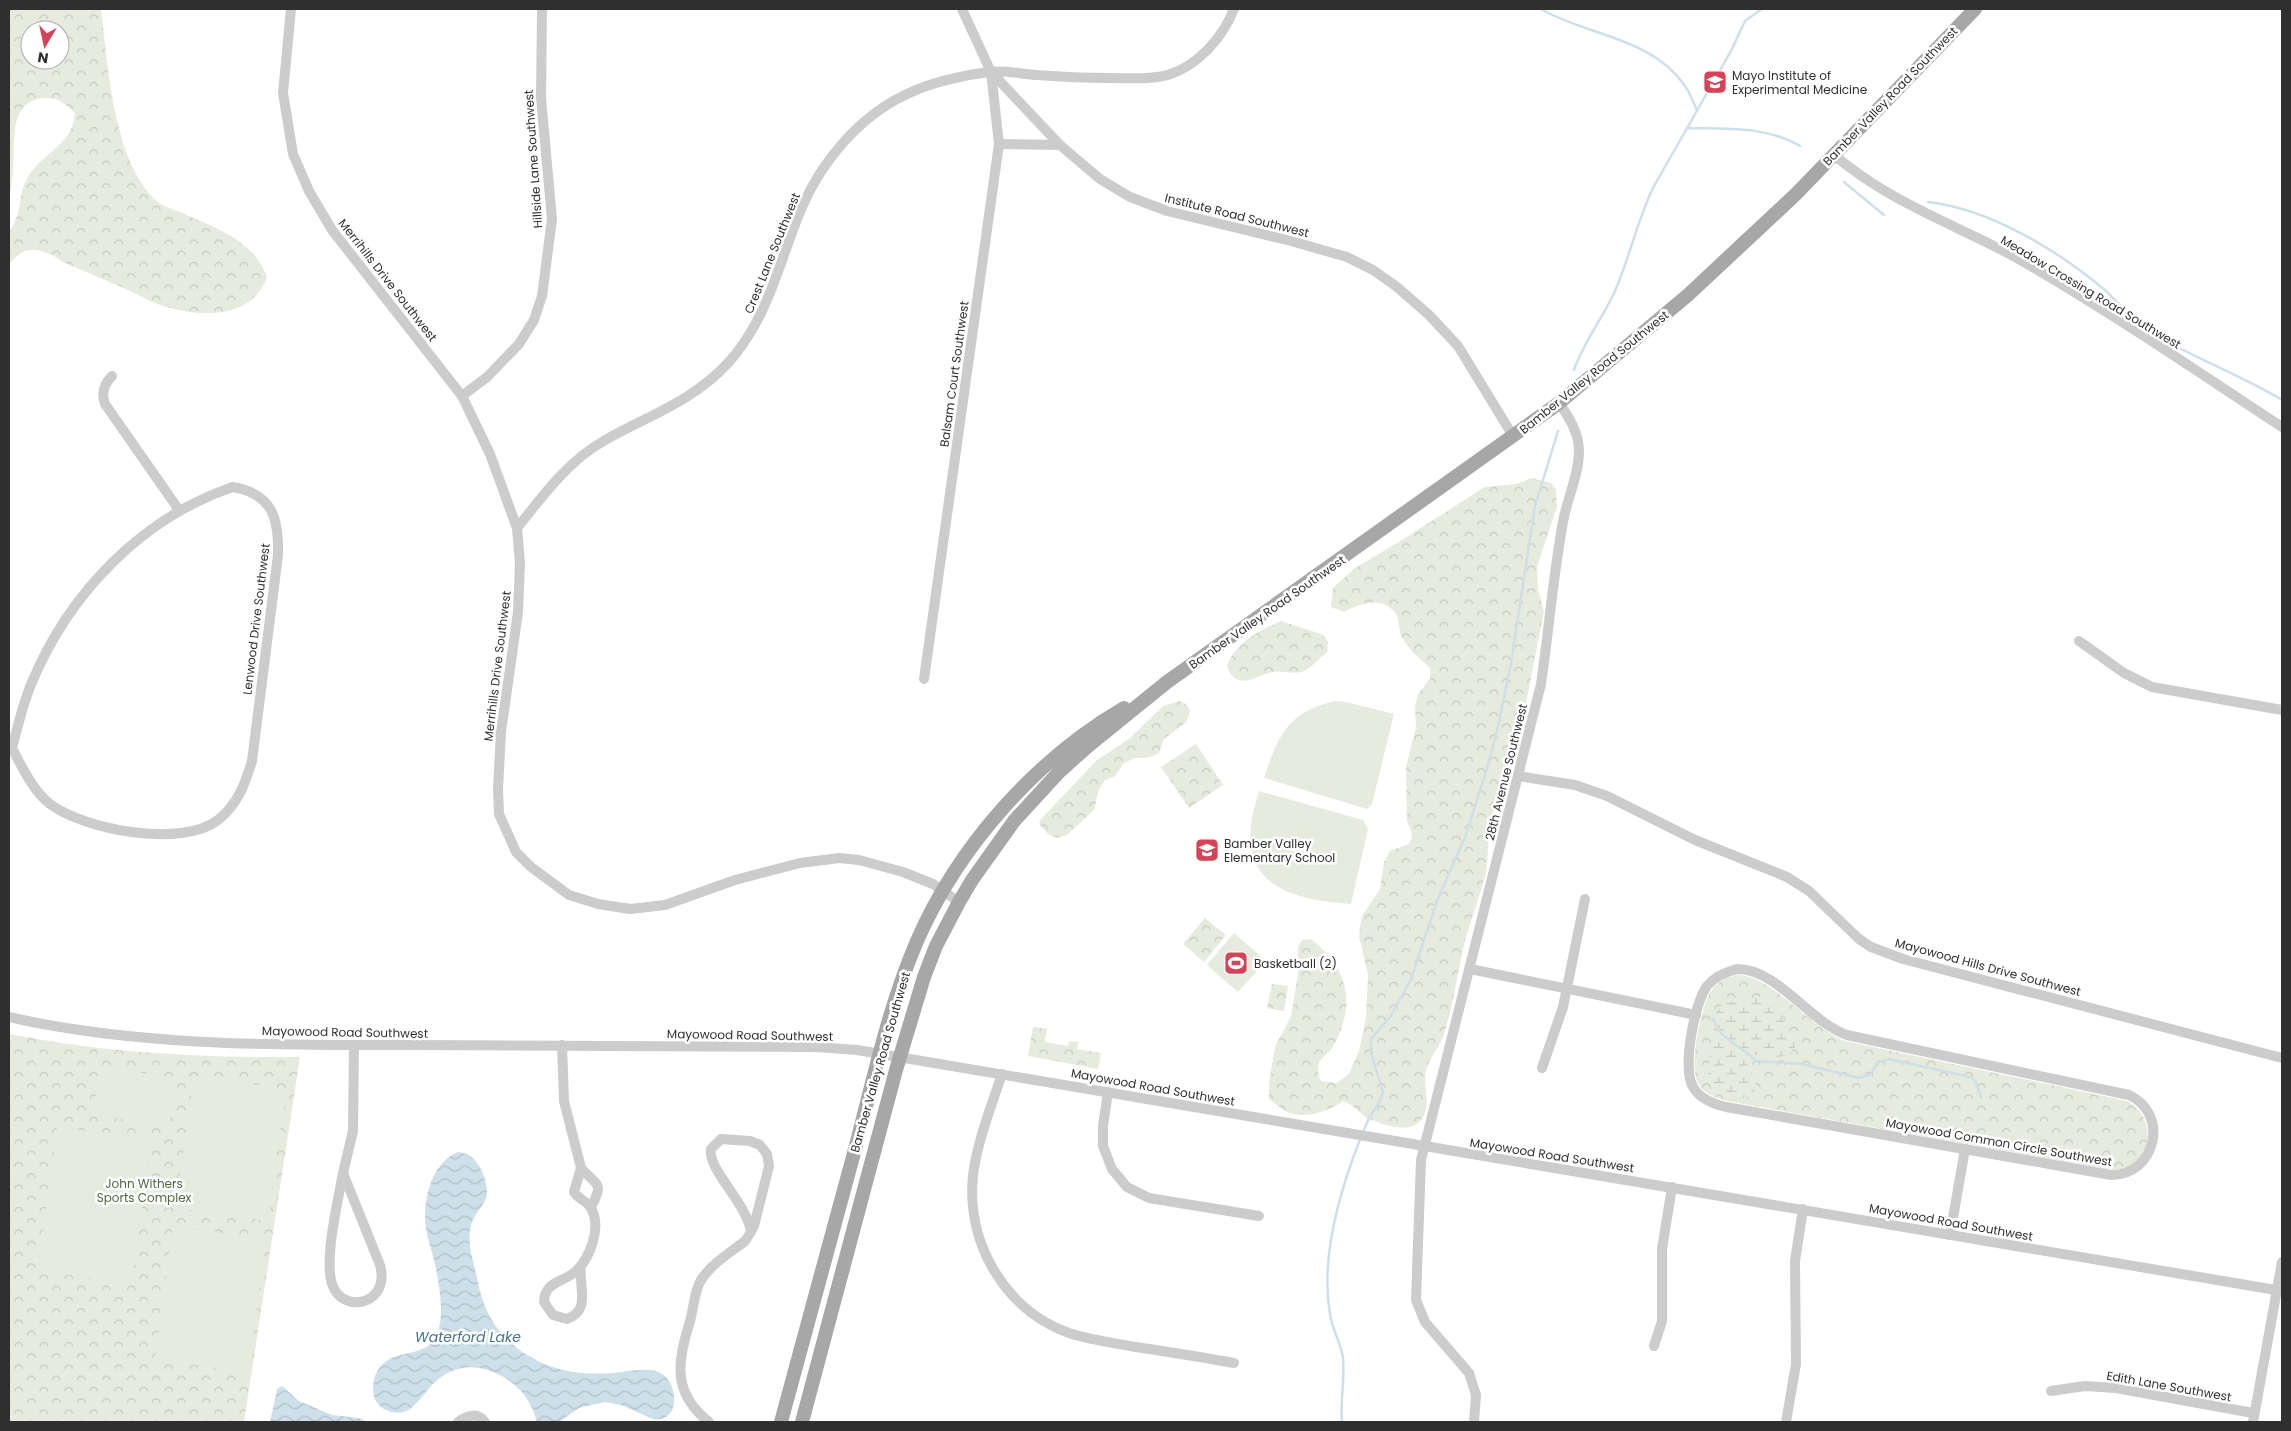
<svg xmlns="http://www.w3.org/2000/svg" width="2291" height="1431" viewBox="0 0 2291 1431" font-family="Poppins,sans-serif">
	<defs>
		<pattern id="forest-crowns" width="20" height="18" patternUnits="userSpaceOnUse" patternTransform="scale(1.25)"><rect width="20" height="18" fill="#e6ebde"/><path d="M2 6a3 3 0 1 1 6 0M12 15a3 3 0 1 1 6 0" fill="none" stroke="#c6cabf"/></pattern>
		<pattern id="wetland-marsh" width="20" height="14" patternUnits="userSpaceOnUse" patternTransform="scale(1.25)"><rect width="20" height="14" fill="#e6ebde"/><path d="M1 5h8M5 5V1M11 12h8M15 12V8" fill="none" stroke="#c6cabf"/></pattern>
		<pattern id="water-waves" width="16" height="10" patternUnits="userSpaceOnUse" patternTransform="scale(1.25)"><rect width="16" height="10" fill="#cde0e9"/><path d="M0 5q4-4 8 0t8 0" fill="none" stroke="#b0c0c8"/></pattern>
	</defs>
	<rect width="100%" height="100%" fill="#fff"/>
	<g fill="url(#forest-crowns)" fill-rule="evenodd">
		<path d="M9,9H101C108,64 113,164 158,202C164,207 175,210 182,213C216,228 253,240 267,277C251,322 194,317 157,304C146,300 136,293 126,289C106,280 85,272 65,263C53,255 35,244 21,253C16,256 13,260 9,264V231C23,216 17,194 28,177C43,151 73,146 75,113C64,102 53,95 37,99C9,106 15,145 13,167C13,177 11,187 9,198ZM30,30H60V60H30Z"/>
		<path d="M1532,478L1551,483L1556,489L1557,507L1537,566L1538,590L1544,611L1519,739C1516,743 1510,750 1510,755C1508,766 1511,778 1506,789C1502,799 1494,807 1491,819C1487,837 1489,855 1486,872C1480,898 1469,923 1463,949C1457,977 1453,1006 1444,1034C1440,1047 1430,1056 1426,1071C1422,1088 1435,1113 1415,1125C1403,1132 1380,1124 1368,1118C1357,1112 1356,1106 1343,1101C1332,1110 1308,1118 1293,1114C1284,1112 1276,1104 1269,1099V1084L1275,1047L1291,1016L1298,974V947L1302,940L1311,939C1349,969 1356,1003 1334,1045C1331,1052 1322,1056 1319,1063C1317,1069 1318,1075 1321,1081L1337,1083L1349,1074L1359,1051L1366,1018L1368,975L1359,936L1360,926L1362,916L1380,889L1384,862L1390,851L1409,844L1412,838L1411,830L1407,821L1406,767L1416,727L1415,707L1418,694L1430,679V668C1420,659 1408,649 1402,637C1398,630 1400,621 1396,614C1383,595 1360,603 1344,612L1331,607L1333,588L1355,568L1402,540L1485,487L1516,484Z"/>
		<path d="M1281,621L1324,635L1328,642L1327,652C1319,658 1311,669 1302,672C1293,674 1283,671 1274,672C1257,674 1237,694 1227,666C1235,643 1260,630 1281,621Z"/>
		<path d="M1180,701L1187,705L1190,712L1186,722L1164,739L1159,753L1151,757L1135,758L1124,763L1115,776L1104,781L1099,789L1094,810L1067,835L1057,838L1048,834L1039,824L1041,819L1096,761L1130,738L1163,706Z"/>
		<path d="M1196,744L1223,785L1189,808L1161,767Z"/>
		<path d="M1205,918L1226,935L1204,962L1183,944Z"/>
		<path d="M1737,975C1771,975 1810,1027 1845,1041L2127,1101C2157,1117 2154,1162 2120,1169C2114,1170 2107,1169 2101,1168L1727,1101C1716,1098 1704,1094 1698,1083C1689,1066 1700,1006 1712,990C1718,981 1727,977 1737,975Z"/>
		<path d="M1272,984L1288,986L1284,1011L1267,1008Z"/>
		<path d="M1033,1027L1047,1029L1045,1042L1068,1046L1069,1041L1078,1042L1077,1049L1101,1053L1098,1069L1028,1056Z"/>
		<path d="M9,1034C105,1053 203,1058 300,1057L244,1422H9Z"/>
	</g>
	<path fill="url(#wetland-marsh)" d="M1761,997C1775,1004 1795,1032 1795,1047C1781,1066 1763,1051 1747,1056C1745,1073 1764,1077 1752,1095C1735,1103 1712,1096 1708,1077L1713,1018L1723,1003Z"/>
	<g fill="#e6ebde">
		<path d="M1335,701L1346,702L1394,714L1372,804L1367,809L1264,778C1278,735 1288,712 1335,701Z"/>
		<path d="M1259,791L1363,820L1368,829L1351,904C1301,900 1244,891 1251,825C1252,814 1256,802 1259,791Z"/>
		<path d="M1234,933L1266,961L1238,992L1207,965Z"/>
		<path d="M100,1067L176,1078L169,1126L93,1115Z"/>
		<path d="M194,1076L286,1089L268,1221L176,1208Z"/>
		<path d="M57,1127L151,1139L132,1283L38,1271Z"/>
		<path d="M173,1227L266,1239L248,1372L155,1359Z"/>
	</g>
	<g fill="url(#water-waves)">
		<path d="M458,1152C476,1153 486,1174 487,1191C488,1203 474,1213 471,1225C467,1241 472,1257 476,1273C481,1299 488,1321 508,1340C537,1368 573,1376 613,1373C627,1372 644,1367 658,1372C680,1380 681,1424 653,1419L621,1405L605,1402L579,1408L559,1422H537C531,1402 523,1389 505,1378C479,1362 452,1363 431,1386C424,1394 418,1403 410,1409C398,1417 380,1411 375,1399C372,1392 373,1383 375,1376C387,1345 422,1361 435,1338C449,1315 435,1262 428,1238C420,1211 428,1164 458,1152Z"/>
		<path d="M282,1386L299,1401L332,1415L359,1418L368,1422H270L277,1389Z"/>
	</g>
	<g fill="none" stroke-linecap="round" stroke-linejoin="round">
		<g stroke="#cde0e9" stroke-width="2.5">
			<path d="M1541,9C1587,36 1652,37 1685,86C1690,93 1693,102 1697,110"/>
			<path d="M9,11L11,9"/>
			<path d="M1687,128C1725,129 1767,126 1800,146"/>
			<path d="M1844,182L1884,215"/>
			<path d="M1928,202C1990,209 2059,251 2106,291C2119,303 2129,318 2144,328C2187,356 2238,373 2282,400"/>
			<path d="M1574,370C1584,341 1603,318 1615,291C1630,257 1637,220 1654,186L1731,51L1745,21L1762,9"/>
			<path d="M1713,1018L1716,1027L1723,1035L1757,1061L1802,1064L1859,1078L1871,1074L1878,1062L1889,1059L1970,1077L1975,1081L1981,1097"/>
			<path d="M1363,1132L1369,1118L1379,1103L1383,1092L1371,1053V1039L1390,1017L1411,979L1437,901L1466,835L1486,771L1497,731L1511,663L1535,506L1558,431"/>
			<path d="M1342,1422C1340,1401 1345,1379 1343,1358C1341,1342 1332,1330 1330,1314C1320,1258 1340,1190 1361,1137"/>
		</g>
		<g stroke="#ccc" stroke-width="10">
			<path d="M291,9L283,93L293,154L309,191L332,230L462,396L490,454L517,528L520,563L518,612L501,732L498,789L499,814L516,852L531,867L569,895L598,904L630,909L665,905L735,880L800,863L839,858L859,860L903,872L933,884L959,902"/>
			<path d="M962,9L991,72L1060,145L1100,179L1130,197L1167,211L1291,241L1347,257L1373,270L1397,287L1429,315L1458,346L1513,436"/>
			<path d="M999,144L1060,145"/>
			<path d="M1833,154C1890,203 1953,223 2017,258C2108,310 2195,370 2282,427"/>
			<path d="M112,376C104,384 101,393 105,404L179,510"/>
			<path d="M462,396L487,377L519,344L534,320L542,296L552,219L541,98L542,9"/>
			<path d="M233,487C273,494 279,519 278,555L252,761C245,784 238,804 218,820C182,848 85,830 50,804C33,791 22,767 12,748C18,726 23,703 32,682C69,594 141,518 233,487Z"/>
			<path d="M517,528C542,497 567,462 602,442C646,416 691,403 728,363C769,318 779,261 802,207C822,161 859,117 905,95C929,83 962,75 989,72C1004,70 1022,74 1037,75C1062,77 1085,78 1110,78C1129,78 1149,80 1168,75C1198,66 1223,37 1234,9"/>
			<path d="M2079,641L2124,673L2152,687L2282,710"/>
			<path d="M924,679L999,144L991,72"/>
			<path d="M1518,776L1575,785L1607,796L1695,840L1787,877L1809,891L1859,939L1871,947L1903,959L2282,1058"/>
			<path d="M1470,969L1696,1015"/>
			<path d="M1737,969C1778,969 1808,1021 1847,1035L2129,1095C2170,1114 2156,1175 2111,1175L1726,1107C1713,1104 1700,1099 1693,1087C1682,1068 1694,1004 1707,986C1715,976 1725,972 1737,969Z"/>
			<path d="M9,1017C142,1047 282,1045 418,1045C551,1045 684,1047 816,1047L857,1050L2282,1291"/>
			<path d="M562,1045L564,1101L581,1168L574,1192C578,1199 587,1201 591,1208C602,1227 590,1259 575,1272C562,1283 545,1281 544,1302L553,1315L567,1319C592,1310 578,1286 581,1266"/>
			<path d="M1542,1068L1563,1007L1585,899"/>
			<path d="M1002,1074C992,1104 976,1145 973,1176C966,1243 1005,1310 1069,1333C1090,1340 1114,1343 1136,1347C1169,1352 1201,1357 1234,1363"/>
			<path d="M1108,1092L1103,1126V1146L1112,1169L1127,1187L1149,1198L1259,1216"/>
			<path d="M581,1168C596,1186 605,1181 591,1207"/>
			<path d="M343,1173L380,1265C391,1305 342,1315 332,1284C324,1259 338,1201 343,1173Z"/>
			<path d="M343,1173L353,1131L354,1045"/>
			<path d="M1950,1235L1965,1149"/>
			<path d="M1654,1346L1662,1321V1249L1672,1187"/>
			<path d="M2051,1391L2085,1386L2116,1388L2253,1413"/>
			<path d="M458,1422C467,1415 478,1412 485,1422"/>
			<path d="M709,1422C671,1392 678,1361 690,1321C694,1307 694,1292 701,1280C712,1263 730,1253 745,1241C749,1236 751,1231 754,1226L769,1166L767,1154L760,1145L750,1141L721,1139L711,1149C707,1169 747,1203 751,1232"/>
			<path d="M1474,1422L1476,1395L1469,1373L1425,1322L1416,1300L1421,1160L1541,684C1549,630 1553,576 1563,522C1567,499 1579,475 1579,451C1579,433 1569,417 1559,403"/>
			<path d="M1786,1422L1796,1364L1795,1261L1803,1209"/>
			<path d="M2253,1422L2282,1262"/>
		</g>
		<g stroke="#a7a7a7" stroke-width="14">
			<path d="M781,1422C806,1333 830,1243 854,1153C873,1082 888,1008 917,941C958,847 1035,760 1124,708"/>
			<path d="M802,1422L896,1070L924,977L936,946L959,902L972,880L1014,821L1059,772L1088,746L1167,682L1559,403L1688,295L1796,194L1975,9"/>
		</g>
	</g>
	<defs>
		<g id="university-square" transform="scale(1.25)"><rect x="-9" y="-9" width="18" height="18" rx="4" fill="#d44358" stroke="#fff"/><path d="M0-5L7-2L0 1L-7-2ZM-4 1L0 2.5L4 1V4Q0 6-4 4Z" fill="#fff"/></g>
		<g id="school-square" transform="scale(1.25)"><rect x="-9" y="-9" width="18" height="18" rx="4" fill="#d44358" stroke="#fff"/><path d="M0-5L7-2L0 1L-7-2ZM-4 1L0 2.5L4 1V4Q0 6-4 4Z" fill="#fff"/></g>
		<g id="stadium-square" transform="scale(1.25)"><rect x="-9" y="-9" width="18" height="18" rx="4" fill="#d44358" stroke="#fff"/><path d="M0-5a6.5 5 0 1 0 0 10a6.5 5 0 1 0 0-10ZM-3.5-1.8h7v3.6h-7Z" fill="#fff"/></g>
	</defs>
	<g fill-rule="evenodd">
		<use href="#university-square" x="1715" y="82"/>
		<use href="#school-square" x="1207" y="850"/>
		<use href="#stadium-square" x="1236" y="963"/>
	</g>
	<g text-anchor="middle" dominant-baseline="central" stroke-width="5" stroke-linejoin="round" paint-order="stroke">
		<g font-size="12" fill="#2f2f2f" stroke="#fff" text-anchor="start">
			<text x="1732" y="75">Mayo Institute of<tspan x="1732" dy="14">Experimental Medicine</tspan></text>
			<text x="1224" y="843">Bamber Valley<tspan x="1224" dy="14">Elementary School</tspan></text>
			<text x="1254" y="963">Basketball (2)</text>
		</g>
		<g font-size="12" fill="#2f2f2f" stroke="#fff">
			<text transform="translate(1890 96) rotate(-46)">Bamber Valley Road Southwest</text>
			<text transform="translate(533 159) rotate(-94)">Hillside Lane Southwest</text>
			<text transform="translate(1237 215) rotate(14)">Institute Road Southwest</text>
			<text transform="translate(772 253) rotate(-68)">Crest Lane Southwest</text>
			<text transform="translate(388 280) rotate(52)">Merrihills Drive Southwest</text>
			<text transform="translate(2091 292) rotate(31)">Meadow Crossing Road Southwest</text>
			<text transform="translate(1594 372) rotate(-39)">Bamber Valley Road Southwest</text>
			<text transform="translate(954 374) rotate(-82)">Balsam Court Southwest</text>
			<text transform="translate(1267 612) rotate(-35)">Bamber Valley Road Southwest</text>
			<text transform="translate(256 619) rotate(-83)">Lenwood Drive Southwest</text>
			<text transform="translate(497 666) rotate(-83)">Merrihills Drive Southwest</text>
			<text transform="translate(1506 772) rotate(-76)">28th Avenue Southwest</text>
			<text transform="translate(1988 967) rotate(15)">Mayowood Hills Drive Southwest</text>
			<text transform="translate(345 1032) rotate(1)">Mayowood Road Southwest</text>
			<text transform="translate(750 1035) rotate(1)">Mayowood Road Southwest</text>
			<text transform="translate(880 1062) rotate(-74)">Bamber Valley Road Southwest</text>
			<text transform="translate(1153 1087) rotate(10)">Mayowood Road Southwest</text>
			<text transform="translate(1999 1142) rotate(10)">Mayowood Common Circle Southwest</text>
			<text transform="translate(1552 1155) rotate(9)">Mayowood Road Southwest</text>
			<text transform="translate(1951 1222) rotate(10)">Mayowood Road Southwest</text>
			<text transform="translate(2169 1386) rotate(10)">Edith Lane Southwest</text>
		</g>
		<g font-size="12" fill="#556741" stroke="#fff">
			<text x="144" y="1183">John Withers<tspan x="144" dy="14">Sports Complex</tspan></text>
		</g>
		<g font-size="14" font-style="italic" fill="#45748a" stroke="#fff">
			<text x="468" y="1337">Waterford Lake</text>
		</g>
	</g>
	<rect width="2291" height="1431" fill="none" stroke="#2f2f2f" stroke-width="20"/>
	<g transform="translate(45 45) rotate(189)"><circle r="24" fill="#ffffff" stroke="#acacac"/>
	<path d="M0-4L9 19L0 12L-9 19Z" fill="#d44358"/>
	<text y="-8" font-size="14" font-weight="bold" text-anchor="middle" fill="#2f2f2f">N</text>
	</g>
</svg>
